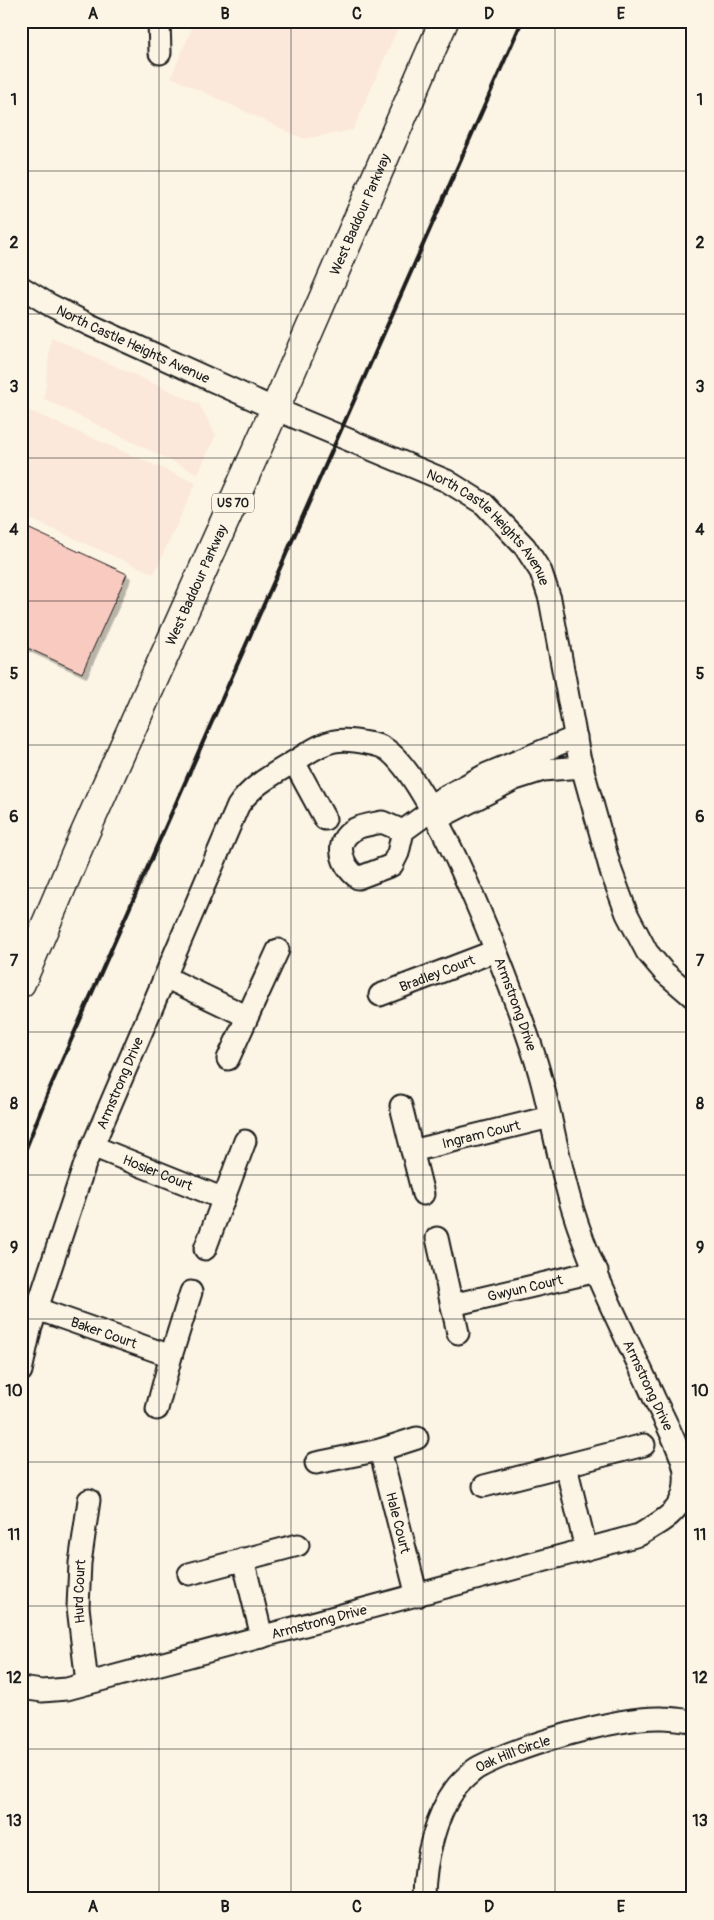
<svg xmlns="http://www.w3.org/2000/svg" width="714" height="1920" viewBox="0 0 714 1920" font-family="Pangolin,sans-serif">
	<defs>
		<filter id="shadow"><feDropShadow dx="4.5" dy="4.5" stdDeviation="0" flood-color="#0004"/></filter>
	</defs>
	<rect width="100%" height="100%" fill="#fcf5e5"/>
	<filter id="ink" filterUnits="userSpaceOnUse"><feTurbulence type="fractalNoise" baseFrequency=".02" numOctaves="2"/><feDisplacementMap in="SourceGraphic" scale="10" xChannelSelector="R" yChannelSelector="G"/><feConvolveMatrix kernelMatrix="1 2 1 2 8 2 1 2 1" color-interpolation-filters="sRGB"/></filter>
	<g filter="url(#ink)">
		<g fill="#fbe8da">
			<path d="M195,21H401L353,130L304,139L171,77Z"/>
			<path d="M51,337L199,404L216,435L198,474L44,399Z"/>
			<path d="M21,407L196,483L154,574L21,515Z"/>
		</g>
		<path fill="#f9cabf" stroke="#1c1c1c" filter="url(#shadow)" d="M21,525L127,574L82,673L21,645Z"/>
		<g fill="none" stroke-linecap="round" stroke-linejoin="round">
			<g stroke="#1c1c1c" stroke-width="25">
				<g id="minor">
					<path d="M159,21L160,53"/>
					<path id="s1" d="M21,287L50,305L90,325L275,409L447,481L484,504L525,547L541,572L550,599L579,756L611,871L627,914L647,952L664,972L693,997"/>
					<path d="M294,762L325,819"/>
					<path d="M430,805L487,774L576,737"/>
					<path d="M437,819L515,779L543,770L583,767"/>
					<path d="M403,831L382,822C373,824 363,825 355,829C332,841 342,866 358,878L392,865L398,853L403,831L432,810"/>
					<path d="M165,977L246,1016"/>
					<path id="s2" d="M380,995L495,951"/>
					<path d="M228,1059L278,950"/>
					<path d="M401,1106L423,1194"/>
					<path id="s3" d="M92,1146L224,1199"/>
					<path id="s4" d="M412,1151L550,1117"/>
					<path d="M437,1238L458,1333"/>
					<path d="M205,1249L245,1141"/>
					<path id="s5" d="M452,1305L597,1271"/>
					<path id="s6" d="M37,1309L171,1356"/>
					<path id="s7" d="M21,1371L30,1330L85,1164L238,806C253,783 280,771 303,756C327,740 339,737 367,743C372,744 378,745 382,747C432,770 524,1016 540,1075C552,1118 559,1164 572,1207C592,1274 627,1337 655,1400C663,1416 684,1457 685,1473C688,1509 666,1519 639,1535L67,1689L42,1691L21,1688"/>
					<path d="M157,1409L171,1356L191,1292"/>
					<path id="s8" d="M380,1450L417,1596"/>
					<path d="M316,1463L380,1450L417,1438"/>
					<path d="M566,1466L586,1549"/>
					<path d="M484,1486L644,1445"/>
					<path d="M243,1559L262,1637"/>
					<path d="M189,1574L298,1545"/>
					<path id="s9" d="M87,1683L78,1607L80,1563L89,1500"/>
					<path id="s10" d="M424,1899C424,1863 436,1807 462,1781C467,1776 473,1770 479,1767C519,1746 618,1716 663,1718C672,1718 683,1720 693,1721"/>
				</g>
			</g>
			<g stroke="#1c1c1c" stroke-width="31">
				<g id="major">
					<path id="s11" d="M21,983L80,844L275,409L444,21"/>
				</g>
			</g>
			<use href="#minor" stroke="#fcf5e5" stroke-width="21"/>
			<use href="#major" stroke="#fcf5e5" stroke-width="28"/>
			<path stroke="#1c1c1c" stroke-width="4" d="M21,1161L49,1090L522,21"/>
		</g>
	</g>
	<path fill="none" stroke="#1c1c1c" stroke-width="1" stroke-opacity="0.55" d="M159,21V1899M291,21V1899M423,21V1899M555,21V1899M21,171H693M21,314H693M21,458H693M21,601H693M21,745H693M21,888H693M21,1032H693M21,1175H693M21,1319H693M21,1462H693M21,1606H693M21,1749H693"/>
	<g text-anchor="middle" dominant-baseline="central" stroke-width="4" stroke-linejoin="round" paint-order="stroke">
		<rect fill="#fcf5e5" stroke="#5f5d58" stroke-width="1" x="212" y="493.5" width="42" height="19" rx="4"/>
		<g font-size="12" font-weight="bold" fill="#1c1c1c">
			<text x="233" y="503">US 70</text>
		</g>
		<g font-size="14" fill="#1c1c1c" stroke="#fcf5e5">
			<text stroke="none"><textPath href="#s11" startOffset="840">West Baddour Parkway</textPath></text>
			<text stroke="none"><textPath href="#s1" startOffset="126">North Castle Heights Avenue</textPath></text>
			<text stroke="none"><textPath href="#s1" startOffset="531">North Castle Heights Avenue</textPath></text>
			<text stroke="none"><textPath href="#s11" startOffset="435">West Baddour Parkway</textPath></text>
			<text stroke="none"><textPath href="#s2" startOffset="61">Bradley Court</textPath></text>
			<text stroke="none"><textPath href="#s7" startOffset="1065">Armstrong Drive</textPath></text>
			<text stroke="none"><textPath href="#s7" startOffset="305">Armstrong Drive</textPath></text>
			<text stroke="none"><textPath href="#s4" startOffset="71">Ingram Court</textPath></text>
			<text stroke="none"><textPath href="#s3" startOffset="71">Hosier Court</textPath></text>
			<text stroke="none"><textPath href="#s5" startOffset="75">Gwyun Court</textPath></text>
			<text stroke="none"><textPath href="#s6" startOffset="71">Baker Court</textPath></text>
			<text stroke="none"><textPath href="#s7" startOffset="1470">Armstrong Drive</textPath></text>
			<text stroke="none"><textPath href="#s8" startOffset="75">Hale Court</textPath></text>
			<text stroke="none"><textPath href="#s9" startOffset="92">Hurd Court</textPath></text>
			<text transform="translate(319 1622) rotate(-15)">Armstrong Drive</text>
			<text stroke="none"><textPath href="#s10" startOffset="185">Oak Hill Circle</textPath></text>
		</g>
	</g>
	<rect width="714" height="1920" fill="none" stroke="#fcf5e5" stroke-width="55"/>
	<rect x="28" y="28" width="658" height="1864" fill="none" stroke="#1c1c1c" stroke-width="2"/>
	<g font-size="16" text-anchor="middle" font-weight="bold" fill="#1c1c1c">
		<text x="93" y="19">A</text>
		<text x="225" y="19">B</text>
		<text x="357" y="19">C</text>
		<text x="489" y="19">D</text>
		<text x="621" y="19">E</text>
		<text x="14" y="105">1</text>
		<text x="700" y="105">1</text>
		<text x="14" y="248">2</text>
		<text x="700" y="248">2</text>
		<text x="14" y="392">3</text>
		<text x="700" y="392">3</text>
		<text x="14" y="535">4</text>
		<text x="700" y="535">4</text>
		<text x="14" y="679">5</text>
		<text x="700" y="679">5</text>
		<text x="14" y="822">6</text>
		<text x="700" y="822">6</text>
		<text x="14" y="966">7</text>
		<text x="700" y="966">7</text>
		<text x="14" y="1109">8</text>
		<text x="700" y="1109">8</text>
		<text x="14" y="1253">9</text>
		<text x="700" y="1253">9</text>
		<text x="14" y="1396">10</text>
		<text x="700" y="1396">10</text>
		<text x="14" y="1540">11</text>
		<text x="700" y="1540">11</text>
		<text x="14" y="1683">12</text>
		<text x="700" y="1683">12</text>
		<text x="14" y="1826">13</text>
		<text x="700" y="1826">13</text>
		<text x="93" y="1912">A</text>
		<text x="225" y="1912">B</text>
		<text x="357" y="1912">C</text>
		<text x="489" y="1912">D</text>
		<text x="621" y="1912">E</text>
	</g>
</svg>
